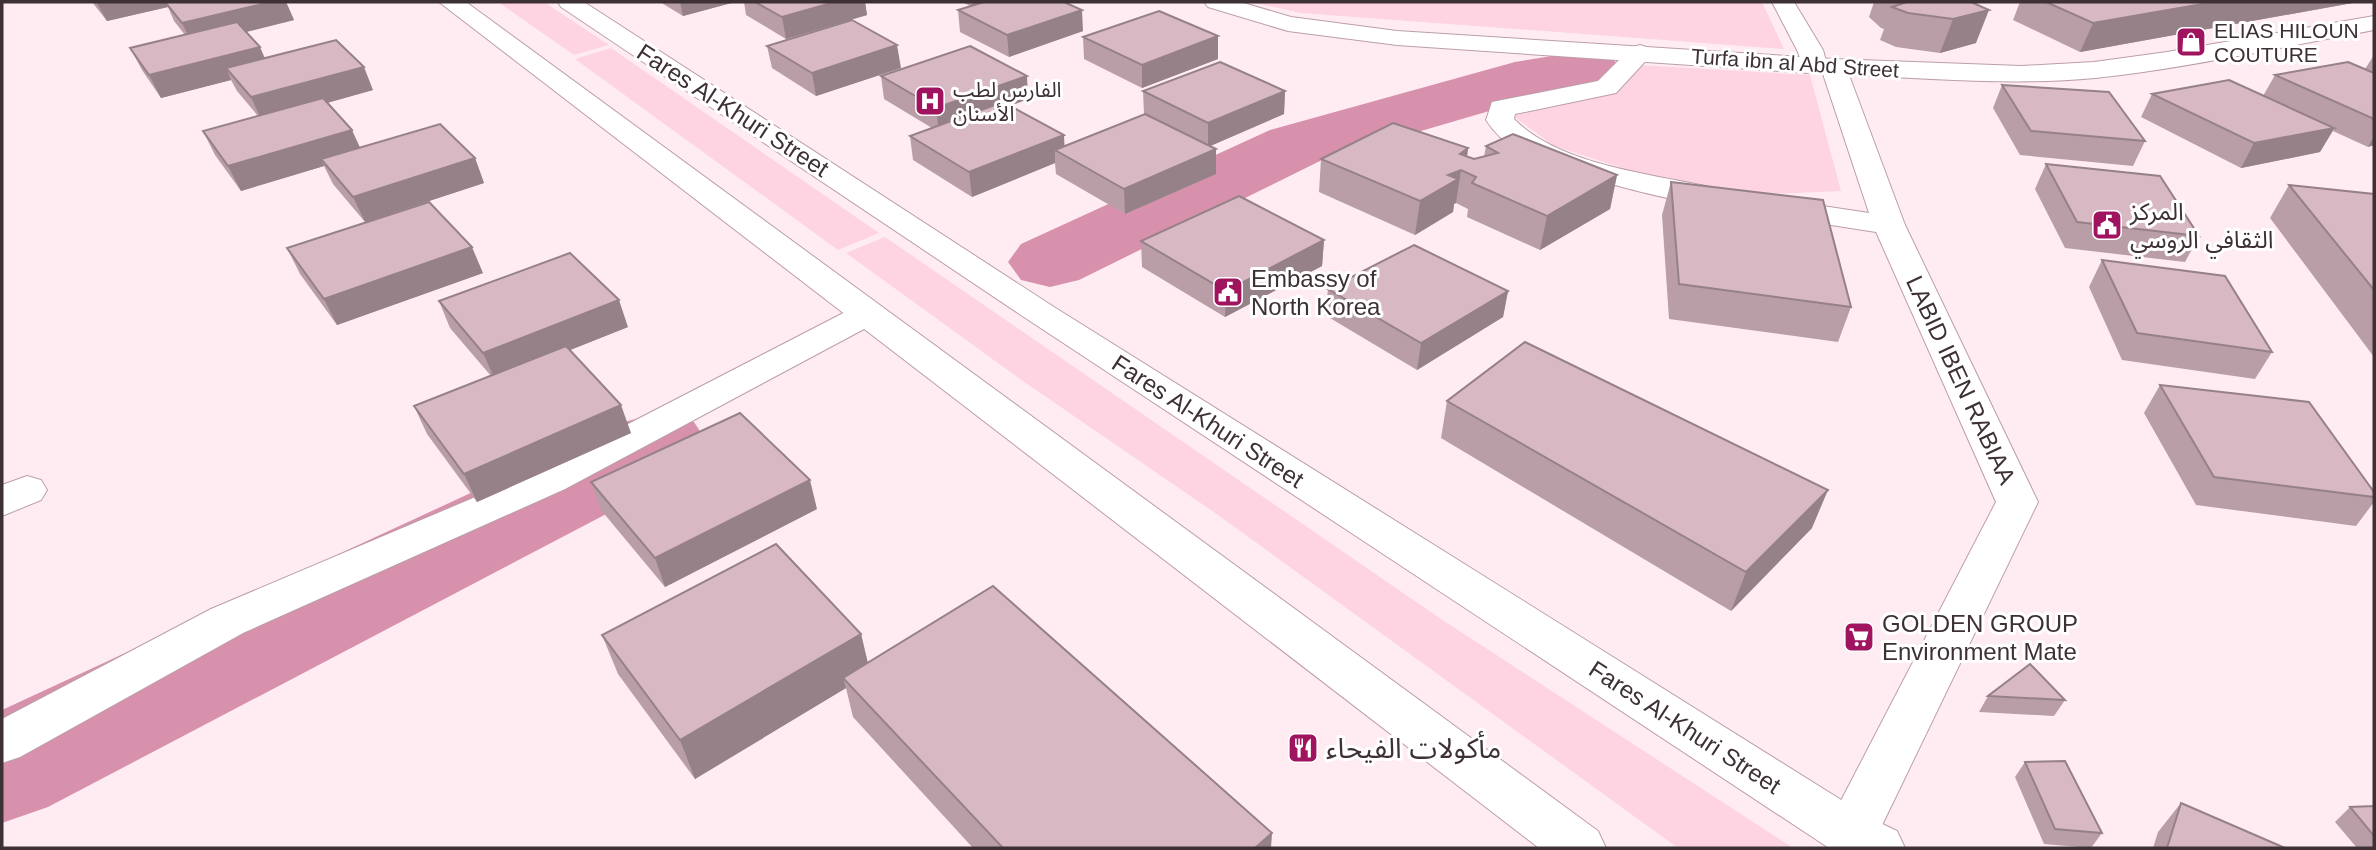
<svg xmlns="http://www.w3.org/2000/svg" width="2376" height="850" viewBox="0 0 2376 850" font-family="Arial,'Noto Sans Arabic',sans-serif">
	<rect width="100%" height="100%" fill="#ffecf2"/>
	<g fill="#fed3e2">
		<path d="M498,2H544L609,45L574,55Z"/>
		<path d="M1250,2H1762L1784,49L1301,13Z"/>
		<path d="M611,48L879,233L838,250L575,59Z"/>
		<path d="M1638,65L1810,75L1841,191L1724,196L1660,180L1554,146L1513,116L1616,90Z"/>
		<path d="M885,237L1441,619L1793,848H1678L1218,515L1020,379L846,253Z"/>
	</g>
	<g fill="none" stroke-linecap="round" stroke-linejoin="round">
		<g fill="#d791ac" fill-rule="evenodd">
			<path d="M1588,50L1611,56L1621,70L1611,84L1544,95L1322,160L1079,280L1050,287L1021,280L1008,262L1021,244L1270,130L1515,62Z"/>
			<path d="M659,413L694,422L709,445L694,468L48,807L2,823V710L624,422Z"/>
		</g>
		<g stroke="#bc9ea9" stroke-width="2">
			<g id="street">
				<path d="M1772,2H1794L1823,50L1827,65L1823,70L1814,73L1805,70L1797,50Z"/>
				<path d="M1640,45L1649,48L1653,53L1616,93L1515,114L1514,119C1563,169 1666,175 1732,192L1736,198L1732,204C1698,213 1550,169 1517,150C1505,143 1494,132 1486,120L1492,102L1598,81L1631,48Z"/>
				<path d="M1777,199L1889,216L1900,218L1905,225L1900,232L1889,234L1766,215L1762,208L1766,201Z"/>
				<path d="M867,304L879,307L884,314L879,321L565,489L243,633L20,757L2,763V719L211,609L537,471L855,307Z"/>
				<path d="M27,476L41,480L47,490L41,500L2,516V485Z"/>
			</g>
		</g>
		<g stroke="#bc9ea9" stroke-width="2">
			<path id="secondary" d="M1204,2H1240L1291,17L1397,31L1833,59L2021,66L2094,62L2167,52L2374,16V30C2282,47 2188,68 2095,78C2013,86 1930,78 1849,75L1905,225L2038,502L1871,848H1831L1824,834L1832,818L1996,502L1873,225L1823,74L1397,45L1288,31L1208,7Z"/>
		</g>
		<g stroke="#bc9ea9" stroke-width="2">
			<g id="primary">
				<path d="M439,2H466L1598,831L1606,848H1539Z"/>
				<path d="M558,2H584L1054,307L1870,818L1897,831L1905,848H1829L1030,321L561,7Z"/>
			</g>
		</g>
		<use href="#street" fill="#fff" fill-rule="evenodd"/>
		<use href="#secondary" fill="#fff" fill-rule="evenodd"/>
		<use href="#primary" fill="#fff" fill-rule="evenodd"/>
	</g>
	<g fill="#b99ea8">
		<path d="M92,2H286L294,20L246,32L265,58L373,90L327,103L360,148L475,158L484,183L365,222L333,184L324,166L241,191L215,155L203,131L258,116L237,91L231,80L161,98L142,70L130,48L185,35L174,21L168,7L107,21Z"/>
		<path d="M660,2H735L683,16Z"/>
		<path d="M744,2H865L867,15L786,39L746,15Z"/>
		<path d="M962,2H1064L1083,31L1009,57L960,32L958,10L970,6Z"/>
		<path d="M1874,2H1977L1976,4V43L1940,53L1896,47L1880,40L1884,29L1881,28L1869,17Z"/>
		<path d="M2020,2H2358L2080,52L2013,20Z"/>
		<path d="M1218,36V59L1142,88L1084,59L1083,37Z"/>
		<path d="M767,46L901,68L816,96L772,68Z"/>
		<path d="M2374,55V145L2368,147L2333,131L2320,152L2241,168L2141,117L2152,94L2263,96L2275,75L2365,69Z"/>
		<path d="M881,76L1028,99L1010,106L1064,146L1144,114L1143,91H1285L1284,114L1210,146L1216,174L1125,214L1056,174L1055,163L972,197L913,160L910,136L932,128L884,99Z"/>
		<path d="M2002,85L2145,141L2133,166L2020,155L1993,108Z"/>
		<path d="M1486,146L1617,175L1610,209L1540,250L1467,217L1468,209L1456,203L1454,204L1453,212L1415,235L1319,192L1321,159L1468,148L1467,157L1474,159L1484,157Z"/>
		<path d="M2046,164L2199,236L2185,262L2065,248L2035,189Z"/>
		<path d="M1671,182L1851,307L1838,342L1669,319L1662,215Z"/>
		<path d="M2289,185L2374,194V357L2270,218Z"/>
		<path d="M1324,240L1322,266L1225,317L1142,267L1141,241Z"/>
		<path d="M287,248L483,273L337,325L300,274Z"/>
		<path d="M2102,260L2272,352L2255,379L2122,360L2089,287Z"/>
		<path d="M1328,289L1508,291L1503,317L1417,370L1325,315Z"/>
		<path d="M439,301L628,327L570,350L631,433L477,502L427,434L414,406L491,376L450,328Z"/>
		<path d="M2160,385L2374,492V502L2356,526L2196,505L2144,413Z"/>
		<path d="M1447,401L1812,528L1731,611L1441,438Z"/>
		<path d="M591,482L817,509L665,587L601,510Z"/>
		<path d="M861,634L868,663L1271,848H973L853,717L846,688L695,779L618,674L602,635Z"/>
		<path d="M1988,696L2065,700L2054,716L1979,712Z"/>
		<path d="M2025,762L2102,833L2091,848L2044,844L2015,777Z"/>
		<path d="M2181,803L2285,848H2153L2158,832Z"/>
		<path d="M2374,806V848H2357L2335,822L2350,807Z"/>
	</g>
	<g fill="#968188">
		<path d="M96,2H165L168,7L107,21Z"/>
		<path d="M271,2H286L294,20L193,45L182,23Z"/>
		<path d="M680,2H735L683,16Z"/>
		<path d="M835,2H865L867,15L786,39L782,17Z"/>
		<path d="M972,2H989L972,7Z"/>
		<path d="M1975,2H1977L1973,14L1989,10L1976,43L1940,53L1953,19Z"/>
		<path d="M2214,2H2358L2080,52L2093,23Z"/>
		<path d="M1082,10L1083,31L1009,57L1007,35Z"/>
		<path d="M1218,36V59L1142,88V65Z"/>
		<path d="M897,45L901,68L816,96L812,73Z"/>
		<path d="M260,47L270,70L226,68L231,80L161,98L149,75Z"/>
		<path d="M364,67L373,90L262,121L251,97Z"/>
		<path d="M1027,76L1028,99L939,132L936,108Z"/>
		<path d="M1285,91L1284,114L1208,147V123Z"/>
		<path d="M2334,128L2320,152L2241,168L2254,143Z"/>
		<path d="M352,130L363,154L321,159L324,166L241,191L228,166Z"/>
		<path d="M1064,135L1065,156L1055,150V163L972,197L969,172Z"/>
		<path d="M2374,136V145L2368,147Z"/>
		<path d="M1468,148L1465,172L1461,170L1456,203L1454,204L1453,212L1415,235L1420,201L1448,175L1460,154Z"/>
		<path d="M1216,149V174L1125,214L1124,189Z"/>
		<path d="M475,158L484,183L365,222L353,197Z"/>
		<path d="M1617,175L1610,209L1540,250L1547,216Z"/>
		<path d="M1324,240L1322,266L1225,317L1226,291Z"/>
		<path d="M472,247L483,273L337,325L324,299Z"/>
		<path d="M1508,291L1503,317L1417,370L1421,343Z"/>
		<path d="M619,300L628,327L495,380L483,353Z"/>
		<path d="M621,405L631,433L477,502L464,474Z"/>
		<path d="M810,480L817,509L665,587L655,558Z"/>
		<path d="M1828,490L1812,528L1731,611L1746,572Z"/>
		<path d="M861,634L870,673L843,678L846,688L695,779L680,740Z"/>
		<path d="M1272,833L1271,848H1255Z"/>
	</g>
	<g fill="#d7b8c3" stroke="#968188" stroke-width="2">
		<path d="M165,2H271L182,23Z"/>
		<path d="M755,2H835L782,17Z"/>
		<path d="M984,2H1064L1082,10L1007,35L958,10Z"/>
		<path d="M1907,2H1975L1973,3L1989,10L1953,19L1908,13L1892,7Z"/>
		<path d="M2046,2H2214L2093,23Z"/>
		<path d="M1159,11L1218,36L1142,65L1083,37Z"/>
		<path d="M852,20L897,45L812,73L767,46Z"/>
		<path d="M237,22L260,47L149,75L130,48Z"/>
		<path d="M336,40L364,67L251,97L226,68Z"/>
		<path d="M970,46L1027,76L936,108L881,76Z"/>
		<path d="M1220,62L1285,91L1208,123L1143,91Z"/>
		<path d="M2348,62L2374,73V119L2275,75Z"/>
		<path d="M2229,80L2334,128L2254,143L2152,94Z"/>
		<path d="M2002,85L2109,92L2145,141L2031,131Z"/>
		<path d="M323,98L352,130L228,166L203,131Z"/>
		<path d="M1003,102L1064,135L969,172L910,136Z"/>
		<path d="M1145,114L1216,149L1124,189L1055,150Z"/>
		<path d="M1393,123L1468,148L1460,154L1474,159L1498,153L1486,146L1513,134L1617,175L1547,216L1472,183L1476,177L1461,170L1448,175L1458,179L1420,201L1321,159Z"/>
		<path d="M440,124L475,158L353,197L321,159Z"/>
		<path d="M2046,164L2160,176L2199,236L2077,222Z"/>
		<path d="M1671,182L1823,200L1851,307L1679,284Z"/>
		<path d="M2289,185L2374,194V290Z"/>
		<path d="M1239,196L1324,240L1226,291L1141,241Z"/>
		<path d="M429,202L472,247L324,299L287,248Z"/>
		<path d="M1414,245L1508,291L1421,343L1328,289Z"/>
		<path d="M570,253L619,300L483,353L439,301Z"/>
		<path d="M2102,260L2225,276L2272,352L2137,333Z"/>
		<path d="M1525,342L1828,490L1746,572L1447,401Z"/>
		<path d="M566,346L621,405L464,474L414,406Z"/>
		<path d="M2160,385L2309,402L2374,492V497L2214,477Z"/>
		<path d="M740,413L810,480L655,558L591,482Z"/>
		<path d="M776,544L861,634L680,740L602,635Z"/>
		<path d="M993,586L1272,833L1255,848H1003L843,678Z"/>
		<path d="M2030,664L2065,700L1988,696Z"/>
		<path d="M2065,761L2102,833L2055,829L2025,762Z"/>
		<path d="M2181,803L2285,848H2167Z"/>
		<path d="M2374,806V836L2350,807Z"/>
	</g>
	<defs>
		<g id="shop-square" transform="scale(1.575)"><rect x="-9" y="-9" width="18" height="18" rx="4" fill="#9f135f" stroke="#fff"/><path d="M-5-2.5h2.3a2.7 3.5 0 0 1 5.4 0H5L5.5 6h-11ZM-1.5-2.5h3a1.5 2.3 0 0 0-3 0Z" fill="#fff"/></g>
		<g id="hospital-square" transform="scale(1.575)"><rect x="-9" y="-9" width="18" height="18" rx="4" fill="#9f135f" stroke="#fff"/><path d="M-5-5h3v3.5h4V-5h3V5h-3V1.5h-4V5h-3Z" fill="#fff"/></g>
		<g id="civic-square" transform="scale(1.575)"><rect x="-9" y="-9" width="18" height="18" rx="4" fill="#9f135f" stroke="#fff"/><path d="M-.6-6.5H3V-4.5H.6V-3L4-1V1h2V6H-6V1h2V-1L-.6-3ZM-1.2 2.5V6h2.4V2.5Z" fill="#fff"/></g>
		<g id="supermarket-square" transform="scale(1.575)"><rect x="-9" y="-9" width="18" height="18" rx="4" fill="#9f135f" stroke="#fff"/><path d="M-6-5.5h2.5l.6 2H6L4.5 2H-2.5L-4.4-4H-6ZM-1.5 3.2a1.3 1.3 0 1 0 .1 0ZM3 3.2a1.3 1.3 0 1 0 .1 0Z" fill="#fff"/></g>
		<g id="restaurant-square" transform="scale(1.575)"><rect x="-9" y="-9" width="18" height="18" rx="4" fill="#9f135f" stroke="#fff"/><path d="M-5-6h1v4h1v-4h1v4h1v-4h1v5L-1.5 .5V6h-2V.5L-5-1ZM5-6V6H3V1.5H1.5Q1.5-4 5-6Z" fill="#fff"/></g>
	</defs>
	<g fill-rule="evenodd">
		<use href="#shop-square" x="2191" y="42"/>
		<use href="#hospital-square" x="930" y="101"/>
		<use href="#civic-square" x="2107" y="225"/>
		<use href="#civic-square" x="1228" y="292"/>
		<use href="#supermarket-square" x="1859" y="637"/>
		<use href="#restaurant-square" x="1303" y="748"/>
	</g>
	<g text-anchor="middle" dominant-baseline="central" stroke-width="6" stroke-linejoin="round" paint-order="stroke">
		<g font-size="21" fill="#3d3135" stroke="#fff" text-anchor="start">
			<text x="2214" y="30">ELIAS HILOUN<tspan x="2214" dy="24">COUTURE</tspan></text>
			<text x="953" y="89">الفارس لطب<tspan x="953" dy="24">الأسنان</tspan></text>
		</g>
		<g font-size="21" fill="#3d3135" stroke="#fff">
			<text transform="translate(1795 63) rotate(4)">Turfa ibn al Abd Street</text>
		</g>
		<g font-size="24" fill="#3d3135" stroke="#fff">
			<text transform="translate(733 110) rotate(33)">Fares Al-Khuri Street</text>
			<text transform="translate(1961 380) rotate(65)">LABID IBEN RABIAA</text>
			<text transform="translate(1208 421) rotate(33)">Fares Al-Khuri Street</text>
			<text transform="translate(1685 727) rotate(33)">Fares Al-Khuri Street</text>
		</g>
		<g font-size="24" fill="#3d3135" stroke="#fff" text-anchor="start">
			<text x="2130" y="211">المركز<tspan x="2130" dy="28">الثقافي الروسي</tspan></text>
			<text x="1251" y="278">Embassy of<tspan x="1251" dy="28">North Korea</tspan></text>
			<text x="1882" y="623">GOLDEN GROUP<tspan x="1882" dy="28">Environment Mate</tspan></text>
		</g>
		<g font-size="28" fill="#3d3135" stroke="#fff" text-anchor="start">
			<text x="1326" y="748">مأكولات الفيحاء</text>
		</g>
	</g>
	<rect width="2376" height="850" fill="none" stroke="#3d3135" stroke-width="7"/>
</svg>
